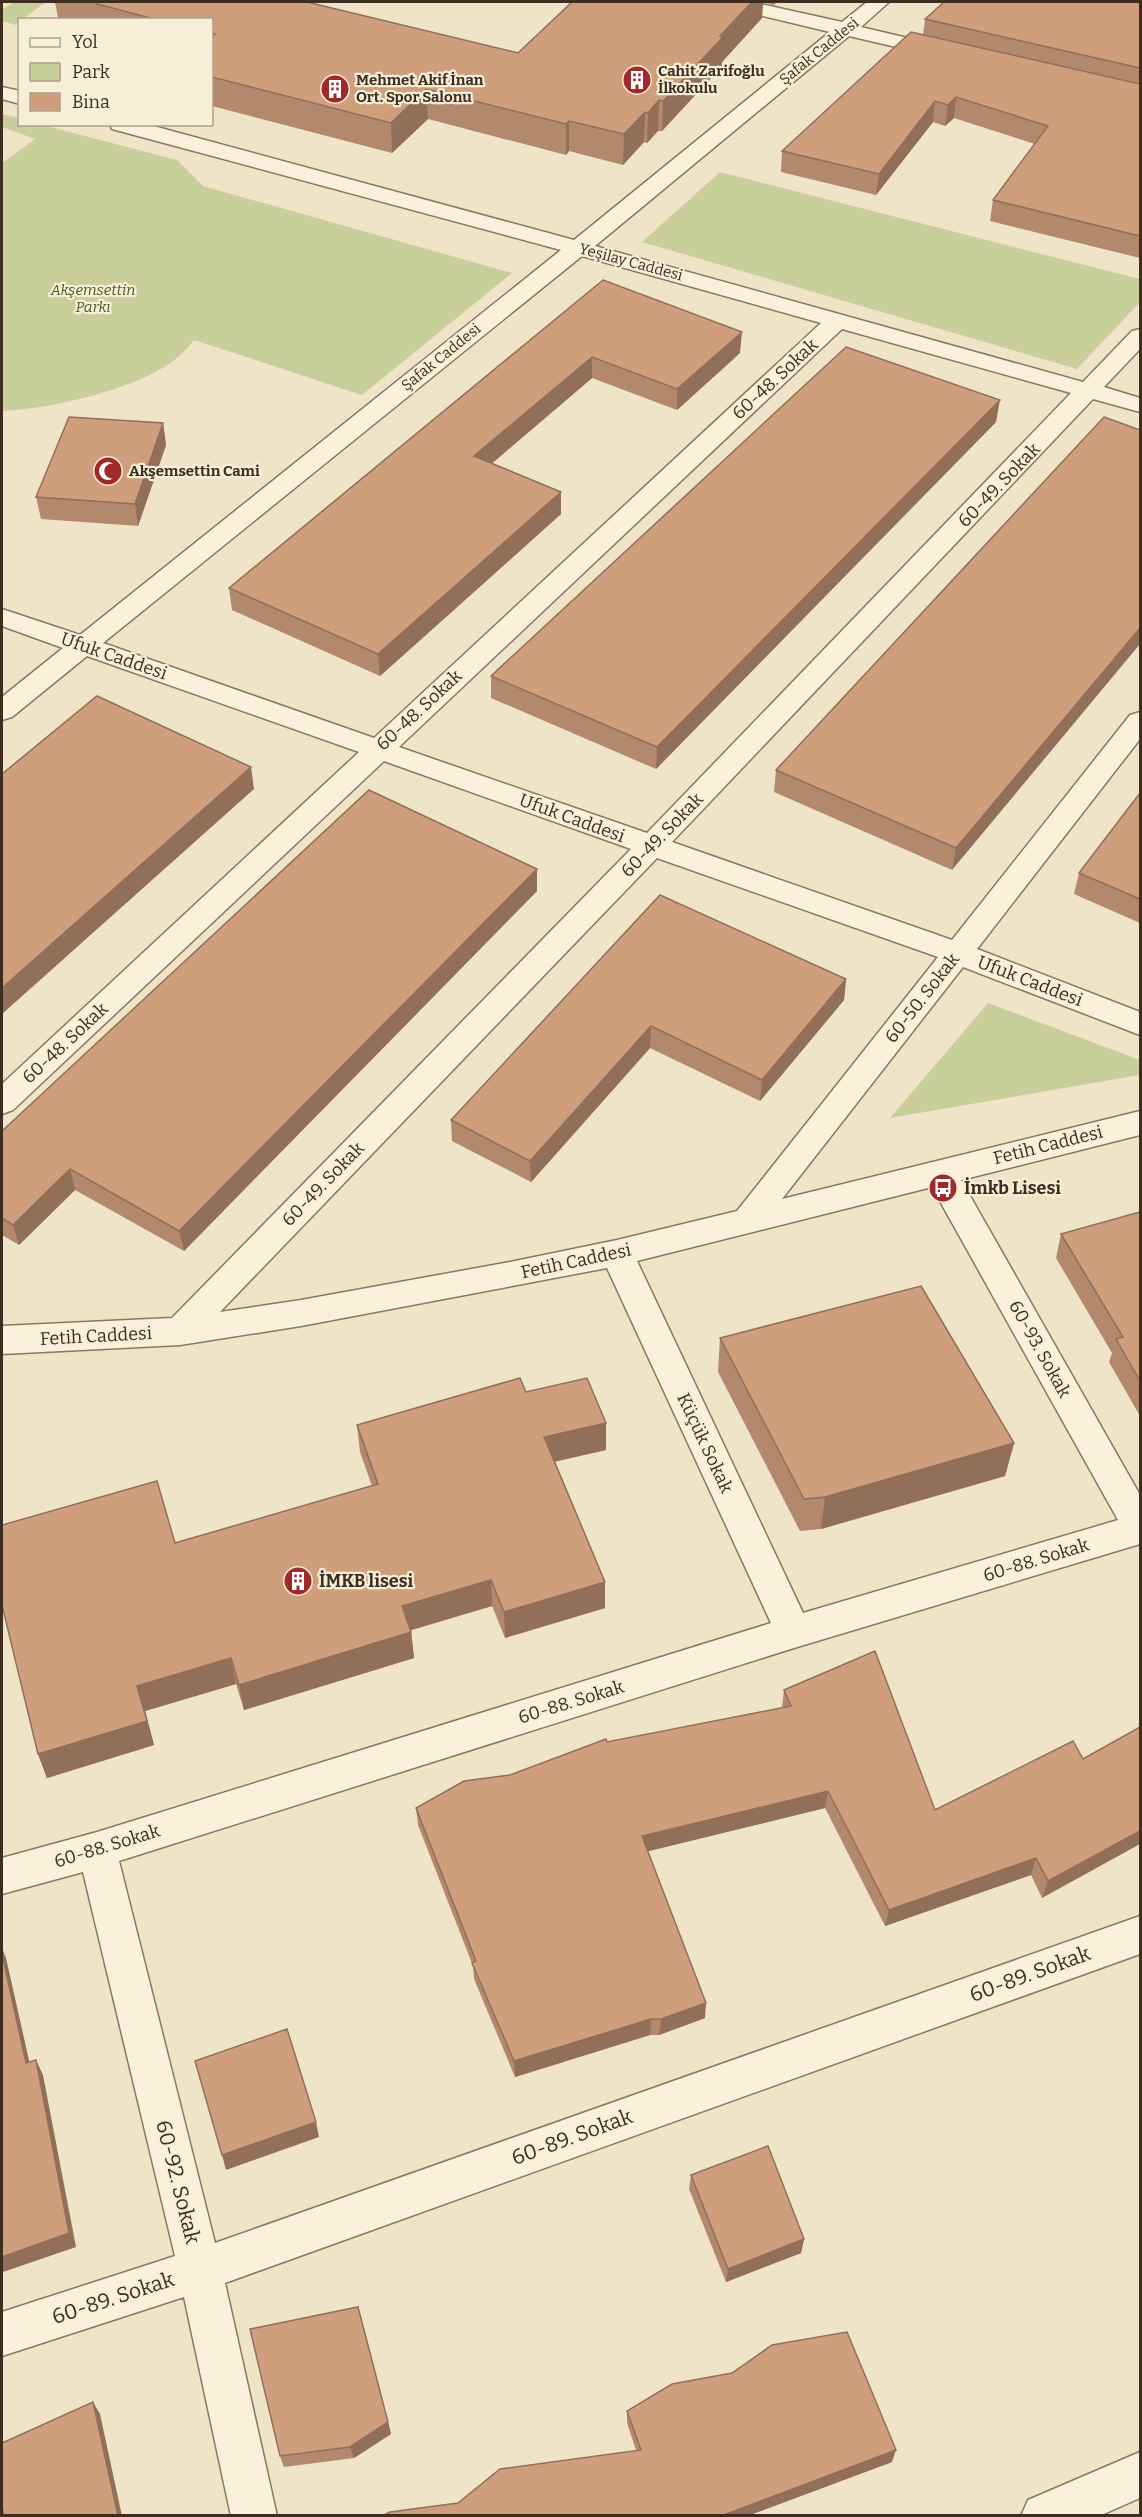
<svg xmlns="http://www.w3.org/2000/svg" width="1142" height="2517" viewBox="0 0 1142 2517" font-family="Bitter,serif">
	<rect width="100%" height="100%" fill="#f0e4c8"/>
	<g fill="#c9cf9b">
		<path d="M15,2H46L23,19L20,20L16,25L2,21V9Z"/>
		<path d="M2,114L19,118L20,124L43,125L177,160L203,186L512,273L362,395L194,340C189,346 184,352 178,357C141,389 50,409 2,411V163L35,139L2,127Z"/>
		<path d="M720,172L1140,279V302L1077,369L642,242Z"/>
		<path d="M988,1003L1140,1060V1075L890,1118Z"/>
	</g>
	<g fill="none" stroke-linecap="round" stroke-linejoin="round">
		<g stroke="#8d765c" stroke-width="3">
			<g id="minor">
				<path d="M718,2H752L842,22L867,2H889L861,27L950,48L953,52L950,56L943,58L849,36L595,246L1083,382L1132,331L1140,329V349L1104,387L1140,398V412L1093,399L672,842L952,940L1130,715L1140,712V739L977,949L1140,1012V1035L963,967L782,1199L1140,1111V1135L961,1180L1140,1495V1544L794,1648L119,1861L215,2243L1140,1916V1954L225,2283L277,2516H231L184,2297L2,2356V2312L175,2256L83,1872L2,1894V1858L97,1832L771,1623L607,1268L301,1326L180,1345L2,1354V1326L172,1318L631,849L384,761L13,1110L2,1114V1084L359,752L87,656L12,717L2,720V697L63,648L2,626V609L80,635L561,250L112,129L110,124H146L574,240L830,32L721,6ZM582,256L821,323L374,738L103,643ZM842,329L1071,393L647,833L399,747ZM657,858L938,957L737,1211L617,1240L510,1262L301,1300L220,1312ZM932,1187L1118,1520L803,1613L637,1261Z"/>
				<path d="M2,87L20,91V104L2,99Z"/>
				<path d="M1140,2452V2498L1099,2516H1021L1028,2500Z"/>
			</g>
		</g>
		<use href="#minor" fill="#faf1dc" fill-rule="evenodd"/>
	</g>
	<g fill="#b2896c">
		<path d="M55,2H307L518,53L572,2H777L774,5L763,2L762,18L722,62V66L662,131H658L647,143L644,142L623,165L569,151L566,155L428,119L392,153L212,106V20H63L58,18Z"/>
		<path d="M1140,3V258L990,221L993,200L1035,144L954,118L945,126L933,122L876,195L781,172L782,151L923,35L925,19Z"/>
		<path d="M603,280L740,353L677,410L592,378L492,463L561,492V514L380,676L232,610L229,588Z"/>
		<path d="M1104,417L952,870L774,792L776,770Z"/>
		<path d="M996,422L656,769L491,698V676Z"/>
		<path d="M163,423L166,445L138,526L41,519L36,497Z"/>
		<path d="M1140,793V923L1074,894L1079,873Z"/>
		<path d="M537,869V891L184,1251L75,1190L19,1245L2,1235V1131Z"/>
		<path d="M660,895L846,979L844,1000L760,1101L650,1048L531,1182L452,1141L451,1120Z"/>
		<path d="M1140,1212V1416L1109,1362L1112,1353L1056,1258L1061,1234Z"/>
		<path d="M720,1338L1014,1443L1005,1476L821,1529L800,1531L718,1372Z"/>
		<path d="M526,1392L606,1423V1450L555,1461L605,1582V1608L505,1638L492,1606L411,1630L414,1658L244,1710L236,1684L145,1711L154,1745L47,1778L38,1754L175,1543L372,1486L360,1452L357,1425Z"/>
		<path d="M784,1690L935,1810L1083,1759L1140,1727L1042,1898L1031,1875L885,1926L825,1808L648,1851L705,2018L659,2035H650L515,2077L474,1979L473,1966L418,1825L416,1808L607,1742L782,1708Z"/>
		<path d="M691,2175L804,2239L801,2253L726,2282L689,2189Z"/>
		<path d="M627,2411L892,2462L747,2516H382L458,2503L636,2450L627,2423Z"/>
		<path d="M388,2422L391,2434L354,2458L284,2467L280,2456Z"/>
	</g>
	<g fill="#916f58">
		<path d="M752,2H763L762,18L722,62V66L662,131L663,101Z"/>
		<path d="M426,89L428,119L392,153L391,123Z"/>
		<path d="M956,97L954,118L945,126L948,105Z"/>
		<path d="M659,100L658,131L647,143L648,113Z"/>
		<path d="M935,101L933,122L876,195L879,174Z"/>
		<path d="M645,112L644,142L623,165L624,134Z"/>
		<path d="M569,121V151L566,155V124Z"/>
		<path d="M742,332L740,353L677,410V389Z"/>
		<path d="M592,357V378L475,478L474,456Z"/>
		<path d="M1000,400L996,422L656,769L657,747Z"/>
		<path d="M163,423L166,445L138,526L135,504Z"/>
		<path d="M561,492V514L380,676L378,654Z"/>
		<path d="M1140,628V644L952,870L956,848Z"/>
		<path d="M251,767L254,789L2,1014V988Z"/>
		<path d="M537,869V891L184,1251L179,1231Z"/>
		<path d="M846,979L844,1000L760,1101L762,1080Z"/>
		<path d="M651,1026L650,1048L531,1182L530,1161Z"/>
		<path d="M70,1169L75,1190L19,1245L13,1225Z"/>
		<path d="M606,1423V1450L545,1464L544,1437Z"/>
		<path d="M1014,1443L1005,1476L821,1529L825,1497Z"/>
		<path d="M491,1580L492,1606L405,1632L402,1606Z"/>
		<path d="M605,1582V1608L505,1638L504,1612Z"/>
		<path d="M411,1632L414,1658L244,1710L239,1685Z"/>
		<path d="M231,1658L236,1684L145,1711L154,1745L47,1778L38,1754L137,1686Z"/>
		<path d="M828,1791L825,1808L641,1853L642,1836Z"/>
		<path d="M1140,1831V1844L1042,1898L1048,1881Z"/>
		<path d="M1036,1858L1031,1875L885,1926L889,1910Z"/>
		<path d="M2,1948L6,1958L33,2078L26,2063L2,1954Z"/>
		<path d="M706,2003L705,2018L659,2035L661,2019Z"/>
		<path d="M651,2019L650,2035L515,2077L514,2061Z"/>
		<path d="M36,2060L43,2075L76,2247L3,2272L2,2270V2257Z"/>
		<path d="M316,2122L319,2137L226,2170L222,2155Z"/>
		<path d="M804,2239L801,2253L726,2282L728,2269Z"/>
		<path d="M93,2402L100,2414L122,2516H118Z"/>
		<path d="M388,2422L391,2434L354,2458L350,2447Z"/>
		<path d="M896,2450L892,2462L747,2516H721Z"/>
	</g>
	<g fill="#cf9f7d" stroke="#916f58" stroke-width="1.5">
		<path d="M100,2H307L518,53L572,2H752L720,36L723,37L663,101L659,100L648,113L645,112L624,134L569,121L566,124L426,89L391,123L212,77V38L215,34L212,33V20H158L97,4Z"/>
		<path d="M944,2H1135L1140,3V68L925,19Z"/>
		<path d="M911,32L1140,84V236L993,200L1048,126L956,97L948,105L935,101L879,174L782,151Z"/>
		<path d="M603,280L742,332L677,389L592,357L474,456L561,492L378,654L229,588Z"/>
		<path d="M846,347L1000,400L657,747L491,676Z"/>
		<path d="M69,417L163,423L135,504L36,497Z"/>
		<path d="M1104,417L1140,430V628L956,848L776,770Z"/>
		<path d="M97,696L251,767L2,988V774Z"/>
		<path d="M369,790L537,869L179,1231L70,1169L13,1225L2,1218V1131Z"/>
		<path d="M1140,793V899L1079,873Z"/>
		<path d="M660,895L846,979L762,1080L651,1026L530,1161L451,1120Z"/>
		<path d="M1140,1212V1381L1116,1339L1123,1337L1061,1234Z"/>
		<path d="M921,1286L1014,1443L825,1497L804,1499L720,1338Z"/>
		<path d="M520,1378L526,1392L587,1378L606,1423L544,1437L605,1582L504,1612L491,1580L402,1606L411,1632L239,1685L231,1658L137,1686L147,1721L38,1754L2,1605V1525L157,1481L175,1543L378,1484L357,1425Z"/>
		<path d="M875,1651L935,1810L1073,1741L1083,1759L1140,1727V1831L1048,1881L1036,1858L889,1910L828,1791L642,1836L706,2003L661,2019H651L514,2061L472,1963L476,1961L416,1808L464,1781L510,1775L606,1739L607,1742L791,1706L784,1690Z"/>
		<path d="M2,1954L26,2063L36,2060L69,2233L2,2257Z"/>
		<path d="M287,2029L316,2122L222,2155L195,2061Z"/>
		<path d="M768,2146L804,2239L728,2269L691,2175Z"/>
		<path d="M358,2307L388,2422L350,2447L280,2456L250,2329Z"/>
		<path d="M847,2332L896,2450L721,2516H382L390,2512L458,2503L500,2469L641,2450L627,2411L672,2384L732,2373L772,2345Z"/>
		<path d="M93,2402L118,2516H4L2,2506V2443Z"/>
	</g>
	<defs>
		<g id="building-disc" transform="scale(1.5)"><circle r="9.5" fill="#9e2a2b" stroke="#f7eed8"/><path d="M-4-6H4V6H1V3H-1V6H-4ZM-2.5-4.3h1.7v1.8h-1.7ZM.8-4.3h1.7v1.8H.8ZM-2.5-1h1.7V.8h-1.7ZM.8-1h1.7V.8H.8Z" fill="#fff"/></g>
		<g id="mosque-disc" transform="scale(1.5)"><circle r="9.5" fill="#9e2a2b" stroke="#f7eed8"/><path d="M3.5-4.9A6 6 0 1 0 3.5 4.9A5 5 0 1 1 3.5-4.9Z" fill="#fff"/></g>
		<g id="bus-disc" transform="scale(1.5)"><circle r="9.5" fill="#9e2a2b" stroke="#f7eed8"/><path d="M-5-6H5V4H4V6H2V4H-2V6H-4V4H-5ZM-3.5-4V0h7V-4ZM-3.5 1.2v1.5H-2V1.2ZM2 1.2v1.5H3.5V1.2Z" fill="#fff"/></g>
	</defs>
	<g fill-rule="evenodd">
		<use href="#building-disc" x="637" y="80"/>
		<use href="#building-disc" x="335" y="89"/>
		<use href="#mosque-disc" x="108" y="471"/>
		<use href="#bus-disc" x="943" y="1188"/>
		<use href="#building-disc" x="298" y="1581"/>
	</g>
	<g text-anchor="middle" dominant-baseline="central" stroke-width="4.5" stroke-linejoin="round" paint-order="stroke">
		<g font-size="15" fill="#3d2e20" stroke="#f7eed8">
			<text transform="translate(819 51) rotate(-39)">Şafak Caddesi</text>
			<text transform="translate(631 262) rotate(15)">Yeşilay Caddesi</text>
			<text transform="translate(441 357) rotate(-39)">Şafak Caddesi</text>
		</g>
		<g font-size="15" font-weight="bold" fill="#3d2e20" stroke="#f7eed8" text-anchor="start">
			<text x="658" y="71">Cahit Zarifoğlu<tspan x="658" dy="17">İlkokulu</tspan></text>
			<text x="356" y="80">Mehmet Akif İnan<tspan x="356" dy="17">Ort. Spor Salonu</tspan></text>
			<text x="129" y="471">Akşemsettin Cami</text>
		</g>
		<g font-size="15" font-style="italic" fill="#4d5a26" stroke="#f7eed8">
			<text x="93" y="290">Akşemsettin<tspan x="93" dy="17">Parkı</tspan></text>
		</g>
		<g font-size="18" fill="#3d2e20" stroke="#f7eed8">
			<text transform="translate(775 379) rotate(-43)">60-48. Sokak</text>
			<text transform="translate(999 485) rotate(-46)">60-49. Sokak</text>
			<text transform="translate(114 656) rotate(19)">Ufuk Caddesi</text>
			<text transform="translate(419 710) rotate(-43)">60-48. Sokak</text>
			<text transform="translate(572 818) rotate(20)">Ufuk Caddesi</text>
			<text transform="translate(662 835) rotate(-46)">60-49. Sokak</text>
			<text transform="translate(1030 981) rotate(21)">Ufuk Caddesi</text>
			<text transform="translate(922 998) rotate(-52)">60-50. Sokak</text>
			<text transform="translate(65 1043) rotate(-43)">60-48. Sokak</text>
			<text transform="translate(1048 1145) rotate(-14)">Fetih Caddesi</text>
			<text transform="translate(323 1184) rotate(-46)">60-49. Sokak</text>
			<text transform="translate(576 1261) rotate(-12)">Fetih Caddesi</text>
			<text transform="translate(96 1336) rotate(-3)">Fetih Caddesi</text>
			<text transform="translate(1040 1349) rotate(61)">60-93. Sokak</text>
			<text transform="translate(705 1443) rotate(65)">Küçük Sokak</text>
			<text transform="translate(1036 1560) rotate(-17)">60-88. Sokak</text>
			<text transform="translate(571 1702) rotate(-17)">60-88. Sokak</text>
			<text transform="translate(107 1846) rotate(-17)">60-88. Sokak</text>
		</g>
		<g font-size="18" font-weight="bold" fill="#3d2e20" stroke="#f7eed8" text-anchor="start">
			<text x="964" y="1188">İmkb Lisesi</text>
			<text x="319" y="1581">İMKB lisesi</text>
		</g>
		<g font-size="21" fill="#3d2e20" stroke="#f7eed8">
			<text transform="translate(1030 1974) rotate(-20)">60-89. Sokak</text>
			<text transform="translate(572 2137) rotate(-20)">60-89. Sokak</text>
			<text transform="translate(178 2182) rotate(76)">60-92. Sokak</text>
			<text transform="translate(113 2298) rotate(-18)">60-89. Sokak</text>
		</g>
	</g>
	<rect width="1142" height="2517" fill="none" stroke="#3d2e20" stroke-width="6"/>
	<rect x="18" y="18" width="195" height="108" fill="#f7eed8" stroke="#ada18e" stroke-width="1.5"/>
	<rect x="30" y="38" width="30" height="9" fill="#faf1dc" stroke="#ada18e" stroke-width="1.5"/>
	<text x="72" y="48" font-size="18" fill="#3d2e20">Yol</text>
	<rect x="30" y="63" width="30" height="18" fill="#c9cf9b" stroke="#ada18e" stroke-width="1.5"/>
	<text x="72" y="78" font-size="18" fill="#3d2e20">Park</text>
	<rect x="30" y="93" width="30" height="18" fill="#cf9f7d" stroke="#ada18e" stroke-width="1.5"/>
	<text x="72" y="108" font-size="18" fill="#3d2e20">Bina</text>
</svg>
